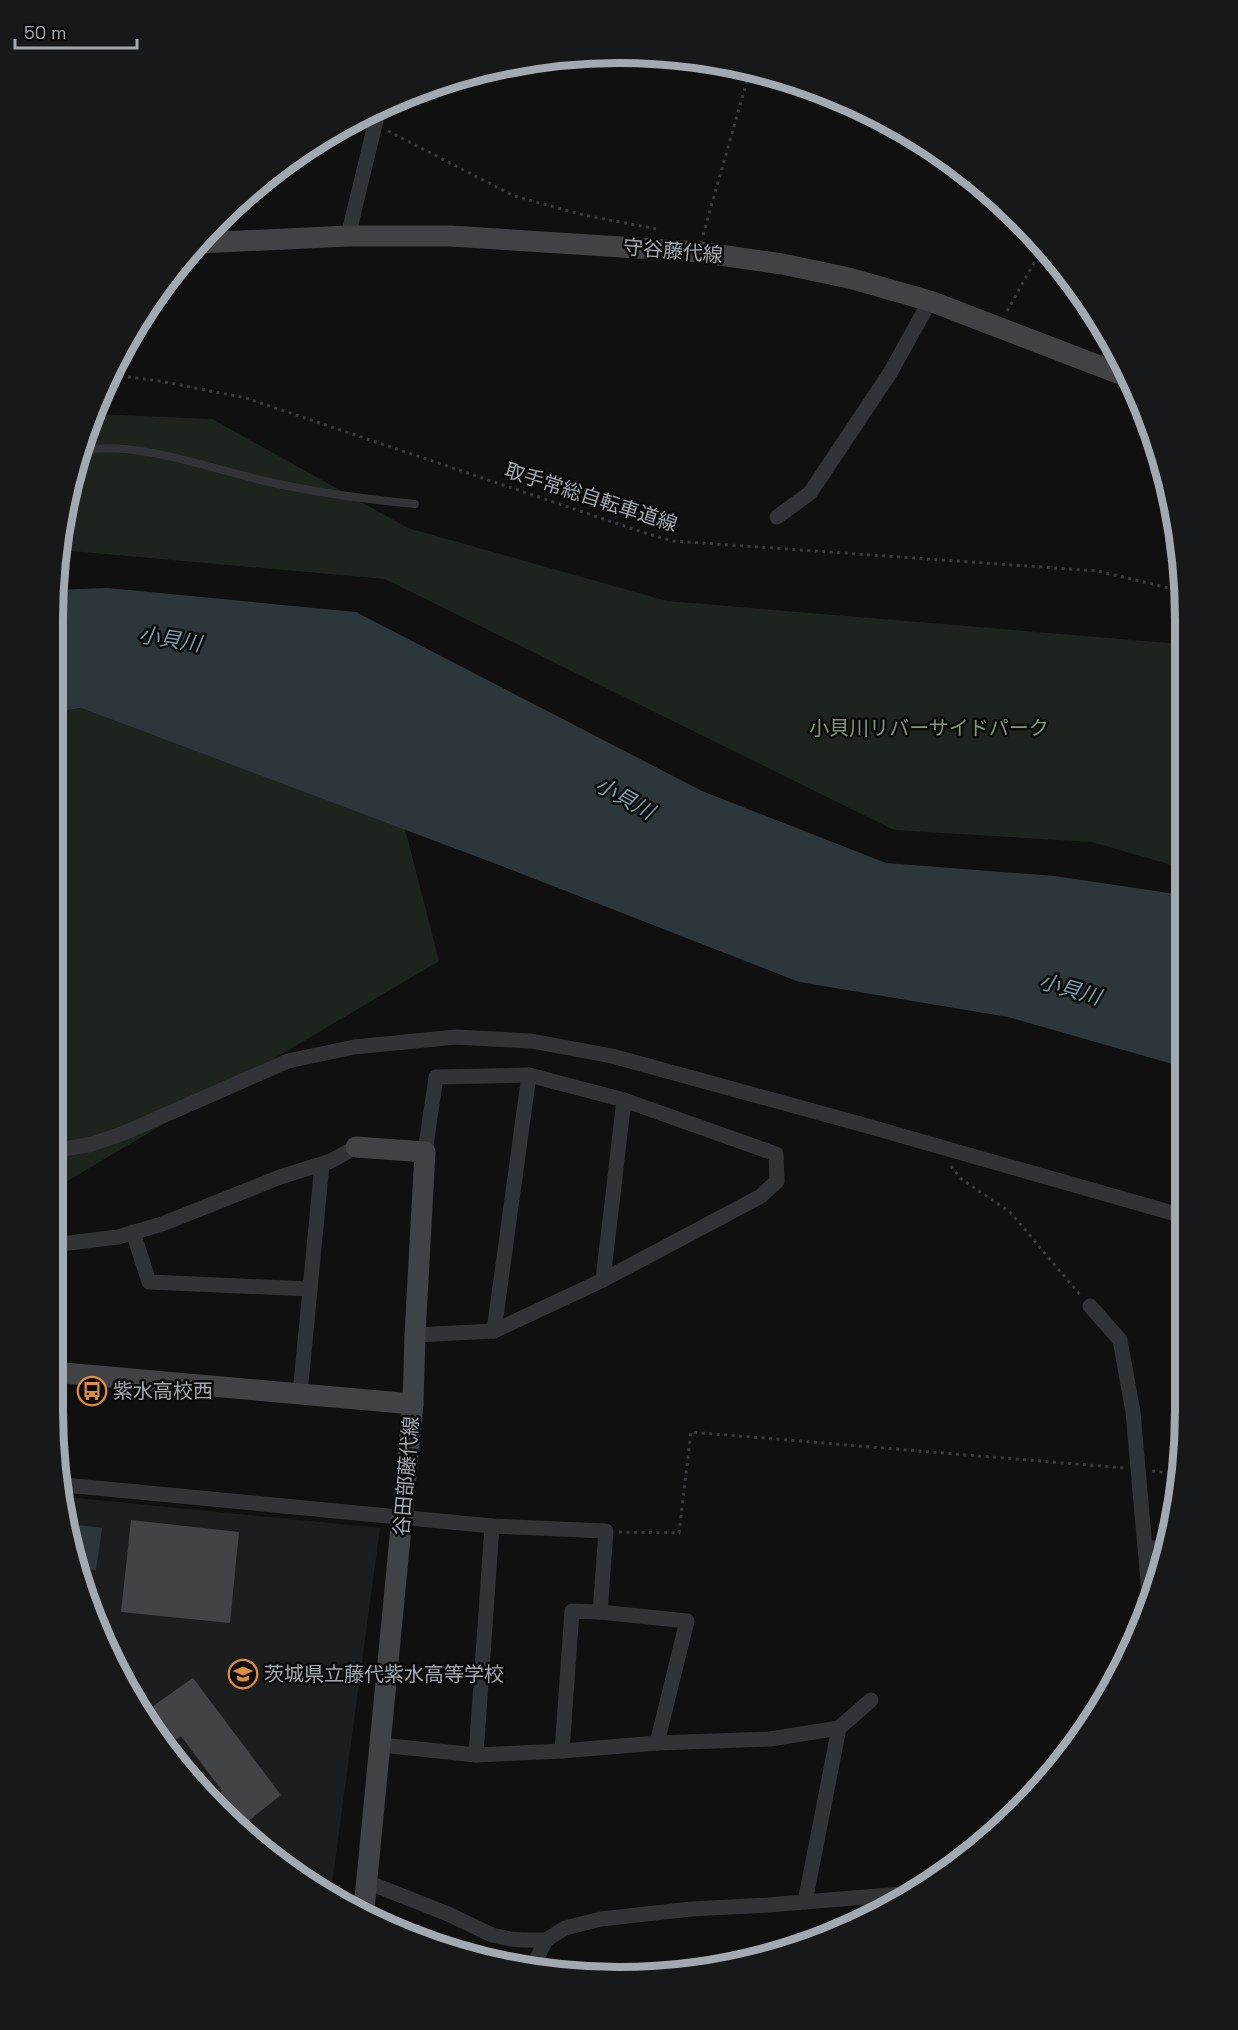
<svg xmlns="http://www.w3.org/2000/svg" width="1238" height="2030" viewBox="0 0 1238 2030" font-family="'Space Grotesk','Noto Sans JP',sans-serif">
	<rect width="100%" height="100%" fill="#101011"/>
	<path fill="#1c1d1e" d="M67,1497L380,1528L331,1891L274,1861L169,1756L82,1593Z"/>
	<g fill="#1d231d">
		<path d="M94,414L212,419L408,528L667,601L1181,644L1182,868L1092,842L894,830L385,579L60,550L83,437Z"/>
		<path d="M81,708L405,829L439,961L59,1186L53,1188L54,712Z"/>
	</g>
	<g fill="#2d363a">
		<path d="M108,588L356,612L702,791L886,863L1055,876L1182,895L1183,1067L1008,1017L799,982L507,868L81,708L54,712V590Z"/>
		<path d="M71,1524L102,1528L96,1570L78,1568Z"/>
	</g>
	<g fill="#424347">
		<path d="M131,1520L239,1532L230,1623L121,1612Z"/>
		<path d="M193,1678L281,1795L241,1827L212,1798L222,1791L181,1736L165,1747L146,1711Z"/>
	</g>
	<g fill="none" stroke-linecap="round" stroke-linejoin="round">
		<g stroke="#383a3d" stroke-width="3" stroke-dasharray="3 4.5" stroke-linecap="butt">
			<path d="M388,131L514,196L584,215L656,229"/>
			<path d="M703,235L750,70"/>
			<path d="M1007,311L1044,245"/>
			<path d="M113,375L160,381L246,398L645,533L673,541L1098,571L1181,591"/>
			<path d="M951,1166L960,1178L1010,1212L1081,1296"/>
			<path d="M1152,1471L1179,1474"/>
			<path d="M619,1532L679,1533L691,1432L1124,1468"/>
		</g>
		<g stroke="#323336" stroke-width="8">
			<path d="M80,451C130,439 211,468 260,480C312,492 363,499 415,504"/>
			<path d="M1145,1544L1165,1545"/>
		</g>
		<g stroke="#323336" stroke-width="15">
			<path d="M348,236L379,108"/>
			<path d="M777,517L810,493L890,373L930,301"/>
			<path d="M53,1151L92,1144L124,1133L288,1061L354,1047L456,1037L531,1041L612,1056L864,1125L1183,1216"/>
			<path d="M133,1232L149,1282L310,1289"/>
			<path d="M53,1245L118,1237L162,1224L280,1177L331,1161L356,1147"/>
			<path d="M603,1280L624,1100"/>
			<path d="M1090,1306L1120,1340L1133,1412L1150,1604"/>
			<path d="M494,1331L529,1075"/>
			<path d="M415,1335L494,1331L603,1280L761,1196L777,1181L776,1154L624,1100L529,1075L436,1077L425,1152"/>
			<path d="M300,1394L322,1164"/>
			<path d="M65,1485L492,1526L606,1531L600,1612L687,1621L657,1743L562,1751L476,1755L381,1745"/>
			<path d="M657,1743L770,1739L839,1728"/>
			<path d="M562,1751L572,1611L600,1612"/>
			<path d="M476,1755L492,1526"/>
			<path d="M367,1882L448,1914L492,1935L510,1939L523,1940H546L565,1928L601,1919L691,1909L768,1905L902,1894"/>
			<path d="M805,1902L839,1728L871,1700"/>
			<path d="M534,1964L546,1940"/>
		</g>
		<g stroke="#404246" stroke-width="21">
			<path d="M198,243L348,236H451L699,252L782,264L849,278L930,301L1128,377"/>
			<path d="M356,1147L425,1152L415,1335L413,1404L364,1909"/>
			<path d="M53,1372L413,1404"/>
		</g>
	</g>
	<defs>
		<g id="bus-ring" transform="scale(1.5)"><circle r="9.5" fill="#0b0b0c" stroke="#de8d3b" stroke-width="1.5"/><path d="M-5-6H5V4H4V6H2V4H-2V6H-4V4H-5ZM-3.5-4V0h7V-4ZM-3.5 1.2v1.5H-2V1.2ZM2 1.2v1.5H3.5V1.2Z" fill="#de8d3b"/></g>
		<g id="school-ring" transform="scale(1.5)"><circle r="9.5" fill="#0b0b0c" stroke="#de8d3b" stroke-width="1.5"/><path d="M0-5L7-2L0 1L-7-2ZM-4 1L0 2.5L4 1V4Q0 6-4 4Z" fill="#de8d3b"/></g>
	</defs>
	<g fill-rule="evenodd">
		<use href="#bus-ring" x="92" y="1391"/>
		<use href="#school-ring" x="243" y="1674"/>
	</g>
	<g text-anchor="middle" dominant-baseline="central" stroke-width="5" stroke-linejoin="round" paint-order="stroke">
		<g font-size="20" fill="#a3a9b1" stroke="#0b0b0c">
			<text transform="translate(673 251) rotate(5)">守谷藤代線</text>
			<text transform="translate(591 497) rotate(18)">取手常総自転車道線</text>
			<text transform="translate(406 1476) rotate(-85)">谷田部藤代線</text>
		</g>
		<g font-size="20" fill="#7e9a7b" stroke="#0b0b0c">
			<text x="929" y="728">小貝川リバーサイドパーク</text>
		</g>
		<g font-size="20" fill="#a3a9b1" stroke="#0b0b0c" text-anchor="start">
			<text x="113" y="1391">紫水高校西</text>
			<text x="264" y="1674">茨城県立藤代紫水高等学校</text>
		</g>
		<g font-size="21" font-style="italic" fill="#7c9ba9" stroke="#0b0b0c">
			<text transform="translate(170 639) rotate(9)">小貝川</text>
			<text transform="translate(625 798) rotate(29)">小貝川</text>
			<text transform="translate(1070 989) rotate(16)">小貝川</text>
		</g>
	</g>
	<path d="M0 0H1238V2030H0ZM619 63H619A556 556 0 0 1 1175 619V1411A556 556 0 0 1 619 1967H619A556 556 0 0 1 63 1411V619A556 556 0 0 1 619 63Z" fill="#171819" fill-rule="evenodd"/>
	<path fill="none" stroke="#a3a9b1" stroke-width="8" d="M619 63H619A556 556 0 0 1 1175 619V1411A556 556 0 0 1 619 1967H619A556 556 0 0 1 63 1411V619A556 556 0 0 1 619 63Z"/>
	<path d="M15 39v9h122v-9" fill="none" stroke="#a3a9b1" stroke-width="3"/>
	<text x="24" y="39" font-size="18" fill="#a3a9b1" stroke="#0b0b0c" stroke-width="4.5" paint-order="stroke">50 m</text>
</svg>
